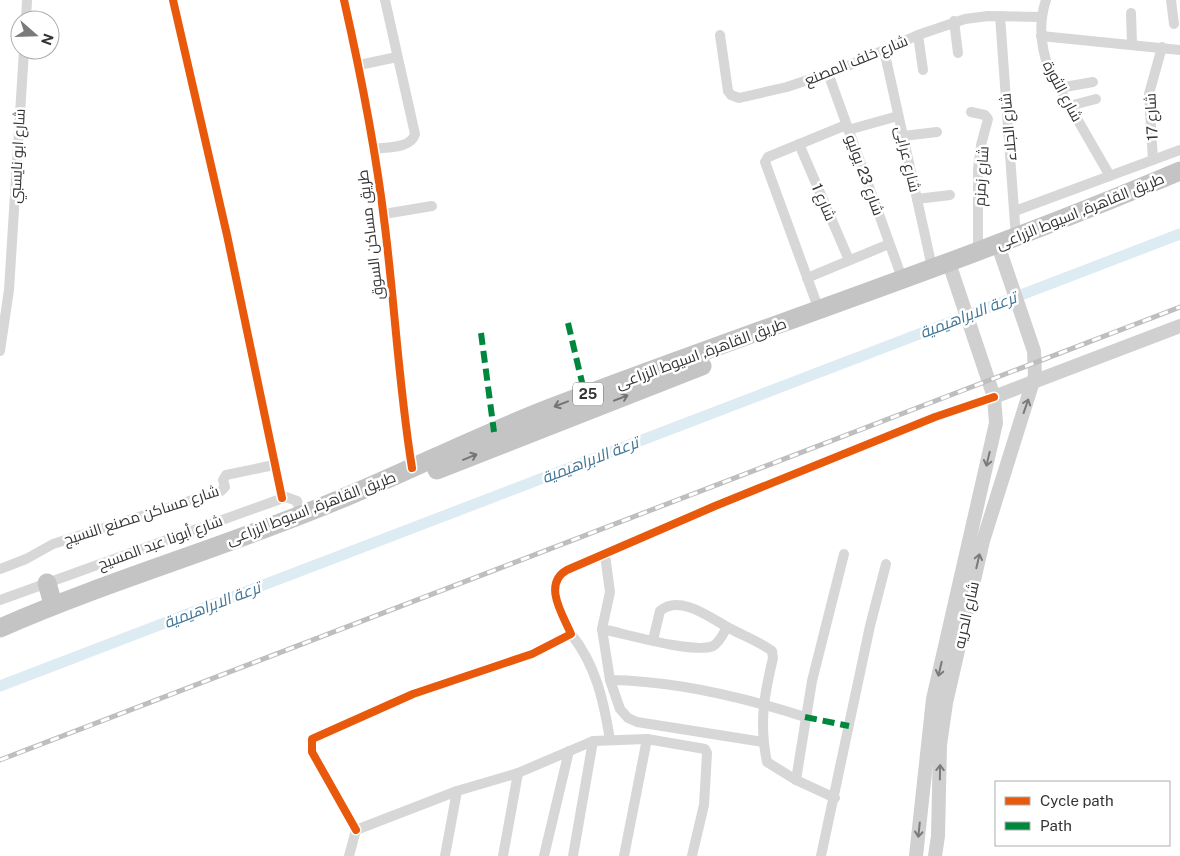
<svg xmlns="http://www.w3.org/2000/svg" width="1180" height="856" viewBox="0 0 1180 856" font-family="'Public Sans',Cairo,sans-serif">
	<rect width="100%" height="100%" fill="#fff"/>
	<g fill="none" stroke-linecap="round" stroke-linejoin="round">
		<path stroke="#ddebf3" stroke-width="11" d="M0,686L1180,234"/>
		<g stroke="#d7d7d7" stroke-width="10">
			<path d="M173,0L227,235L282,498"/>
			<path d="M344,0C361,75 376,151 385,227C395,308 399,388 412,468"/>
			<path d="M1046,0C1038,24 1041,49 1050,72L1110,176"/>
			<path d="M1171,0L1174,24"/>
			<path d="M1131,13L1132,44"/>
			<path d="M1000,16L1016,238"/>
			<path d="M26,20L27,0"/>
			<path d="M954,21L958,53"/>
			<path d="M720,35L728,91L731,95L739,98L787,87L843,68L918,35L965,19L988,16L1041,17"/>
			<path d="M918,35L923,70"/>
			<path d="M1041,36L1180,50"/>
			<path d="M884,50L932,267"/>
			<path d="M359,65L397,57"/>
			<path d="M828,73L902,278"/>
			<path d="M1059,88L1093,82"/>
			<path d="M1069,106L1096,99"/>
			<path d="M971,112L985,115L988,119L981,145L978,169V251"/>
			<path d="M848,130L898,116"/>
			<path d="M903,136L937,132"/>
			<path d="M799,144L849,260"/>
			<path d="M373,149C386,147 411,149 415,134L385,0"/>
			<path d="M1153,160L1149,94L1162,47"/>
			<path d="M917,199L950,195"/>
			<path d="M1015,211L1180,150"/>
			<path d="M384,214L432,206"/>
			<path d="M807,278L889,244"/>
			<path d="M819,310L765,162L768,157L846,125"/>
			<path d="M0,351L9,290L24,50"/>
			<path d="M605,555L610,592L602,629L610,680L620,709L628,718L637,722L763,742"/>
			<path d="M0,569L26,559L53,544L221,491L225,487L223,480L226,475L274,465"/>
			<path d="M0,600L286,497L297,501L302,518"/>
			<path d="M602,629C626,634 693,654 713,646C720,642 723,634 727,627"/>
			<path d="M571,634C596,665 604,702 610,740"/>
			<path d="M653,640L660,611C680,593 713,620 731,629C744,636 760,642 772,651L773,658C764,695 759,724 767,762L796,780L835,798"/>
			<path d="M610,680C676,681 743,697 805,717"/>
			<path d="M796,780L812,681L844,554"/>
			<path d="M356,830L312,752V739L413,694L532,654L571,634C563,615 542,584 567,570L715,506L935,417L994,397"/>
			<path d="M349,856L356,830L457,791L518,773L593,741L647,739L705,749L707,753L704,805L692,856"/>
			<path d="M445,856L457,791"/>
			<path d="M503,856L518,773"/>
			<path d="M544,856L569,751"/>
			<path d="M573,856L593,741"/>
			<path d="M624,856L647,739"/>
			<path d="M821,856L870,626L886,564"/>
		</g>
		<g stroke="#d0d0d0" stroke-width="14">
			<path d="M994,397L1180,326"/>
			<path d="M916,856L933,699L996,423L994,397L952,272"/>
			<path d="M935,856L938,836L940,745L946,703L983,541L1035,375L1034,351L1001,254"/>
		</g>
		<g stroke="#c4c4c4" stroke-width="19">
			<path d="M437,470L702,366"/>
			<path d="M47,583L53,604"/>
			<path d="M0,628C105,582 215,550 321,507C402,475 480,434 561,404C767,326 977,257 1180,171"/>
		</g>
		<g stroke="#bebebe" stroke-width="5">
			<path id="rail" d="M0,760L1180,307"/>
		</g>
		<use href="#rail" stroke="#fff" stroke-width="3" stroke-dasharray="9" stroke-linecap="butt"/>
		<g stroke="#00873e" stroke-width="6" stroke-dasharray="12 6" stroke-linecap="butt">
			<path d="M568,323L585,395"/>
			<path d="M481,333L494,432"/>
			<path d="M805,717L849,726"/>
		</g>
		<g stroke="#fff" stroke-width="11">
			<g id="cycleway">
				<path d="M173,0L227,235L282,498"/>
				<path d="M344,0C361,75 376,151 385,227C395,308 399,388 412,468"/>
				<path d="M356,830L312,752V739L413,694L532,654L571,634C563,615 542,584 567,570L715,506L935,417L994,397"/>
			</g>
		</g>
		<use href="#cycleway" stroke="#e8590c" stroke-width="8"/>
	</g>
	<defs><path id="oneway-shaft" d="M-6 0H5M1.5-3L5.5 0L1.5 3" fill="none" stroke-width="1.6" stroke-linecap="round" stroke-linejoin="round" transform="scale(1.25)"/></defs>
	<g stroke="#747474">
		<use href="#oneway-shaft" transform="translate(621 398) rotate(-21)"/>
		<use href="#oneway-shaft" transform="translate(561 404) rotate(159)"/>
		<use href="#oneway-shaft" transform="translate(470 457) rotate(-22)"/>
	</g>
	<g stroke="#7a7a7a">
		<use href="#oneway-shaft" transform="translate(1026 406) rotate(-71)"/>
		<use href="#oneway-shaft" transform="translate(988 459) rotate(103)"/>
		<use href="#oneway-shaft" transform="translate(978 561) rotate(-77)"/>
		<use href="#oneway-shaft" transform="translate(940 669) rotate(103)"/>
		<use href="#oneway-shaft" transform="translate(940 772) rotate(-89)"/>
		<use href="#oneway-shaft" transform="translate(919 830) rotate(96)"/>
	</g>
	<g text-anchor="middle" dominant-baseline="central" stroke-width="5" stroke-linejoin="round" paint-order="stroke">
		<rect fill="#fff" stroke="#707070" stroke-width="1" x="573" y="382.5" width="30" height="23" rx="4"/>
		<g font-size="14" font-weight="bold" fill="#333">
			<text x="588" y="394">25</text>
		</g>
		<g font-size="15" fill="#333" stroke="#fff">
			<text transform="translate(856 60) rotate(-22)">شارع خلف المصنع</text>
			<text transform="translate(1063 91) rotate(62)">شارع الثورة</text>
			<text transform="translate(1151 117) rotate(-93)">شارع 17</text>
			<text transform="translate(1008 127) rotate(-95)">شارع الجلاء</text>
			<text transform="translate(17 156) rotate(-87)">شارع ابو نايسبي</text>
			<text transform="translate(908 159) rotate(77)">شارع عرابى</text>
			<text transform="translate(865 175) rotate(70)">شارع 23 يوليو</text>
			<text transform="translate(981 176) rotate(-86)">شارع زمزم</text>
			<text transform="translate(824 202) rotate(67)">شارع 1</text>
			<text transform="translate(1080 211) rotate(-22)">طريق القاهرة, اسيوط الزراعى</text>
			<text transform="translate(370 235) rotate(-97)">طريق مساكن السوق</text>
			<text transform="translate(701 353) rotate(-20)">طريق القاهرة, اسيوط الزراعى</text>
			<text transform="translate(311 508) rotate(-21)">طريق القاهرة, اسيوط الزراعى</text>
			<text transform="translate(141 515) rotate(-18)">شارع مساكن مصنع النسيج</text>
			<text transform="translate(160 542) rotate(-20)">شارع أبونا عبد المسيح</text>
			<text transform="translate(966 615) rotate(-77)">شارع الحريه</text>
		</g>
		<g font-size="16" font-style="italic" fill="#3f7597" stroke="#fff">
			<text transform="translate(968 315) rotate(-21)">ترعة الابراهيمية</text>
			<text transform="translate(590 460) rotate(-21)">ترعة الابراهيمية</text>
			<text transform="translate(212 605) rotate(-21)">ترعة الابراهيمية</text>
		</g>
	</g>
	<rect x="995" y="781" width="175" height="65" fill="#ffffff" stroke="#adadad"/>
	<rect x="1005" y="797" width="25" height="8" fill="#e8590c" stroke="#adadad"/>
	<text x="1040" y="806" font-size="15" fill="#333333">Cycle path</text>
	<rect x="1005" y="822" width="25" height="8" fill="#00873e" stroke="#adadad"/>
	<text x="1040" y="831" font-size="15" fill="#333333">Path</text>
	<g transform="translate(35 35) rotate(110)"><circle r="24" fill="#ffffff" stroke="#adadad"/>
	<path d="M0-4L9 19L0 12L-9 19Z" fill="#7a7a7a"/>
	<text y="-8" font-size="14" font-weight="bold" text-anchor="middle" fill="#333333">N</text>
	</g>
</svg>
